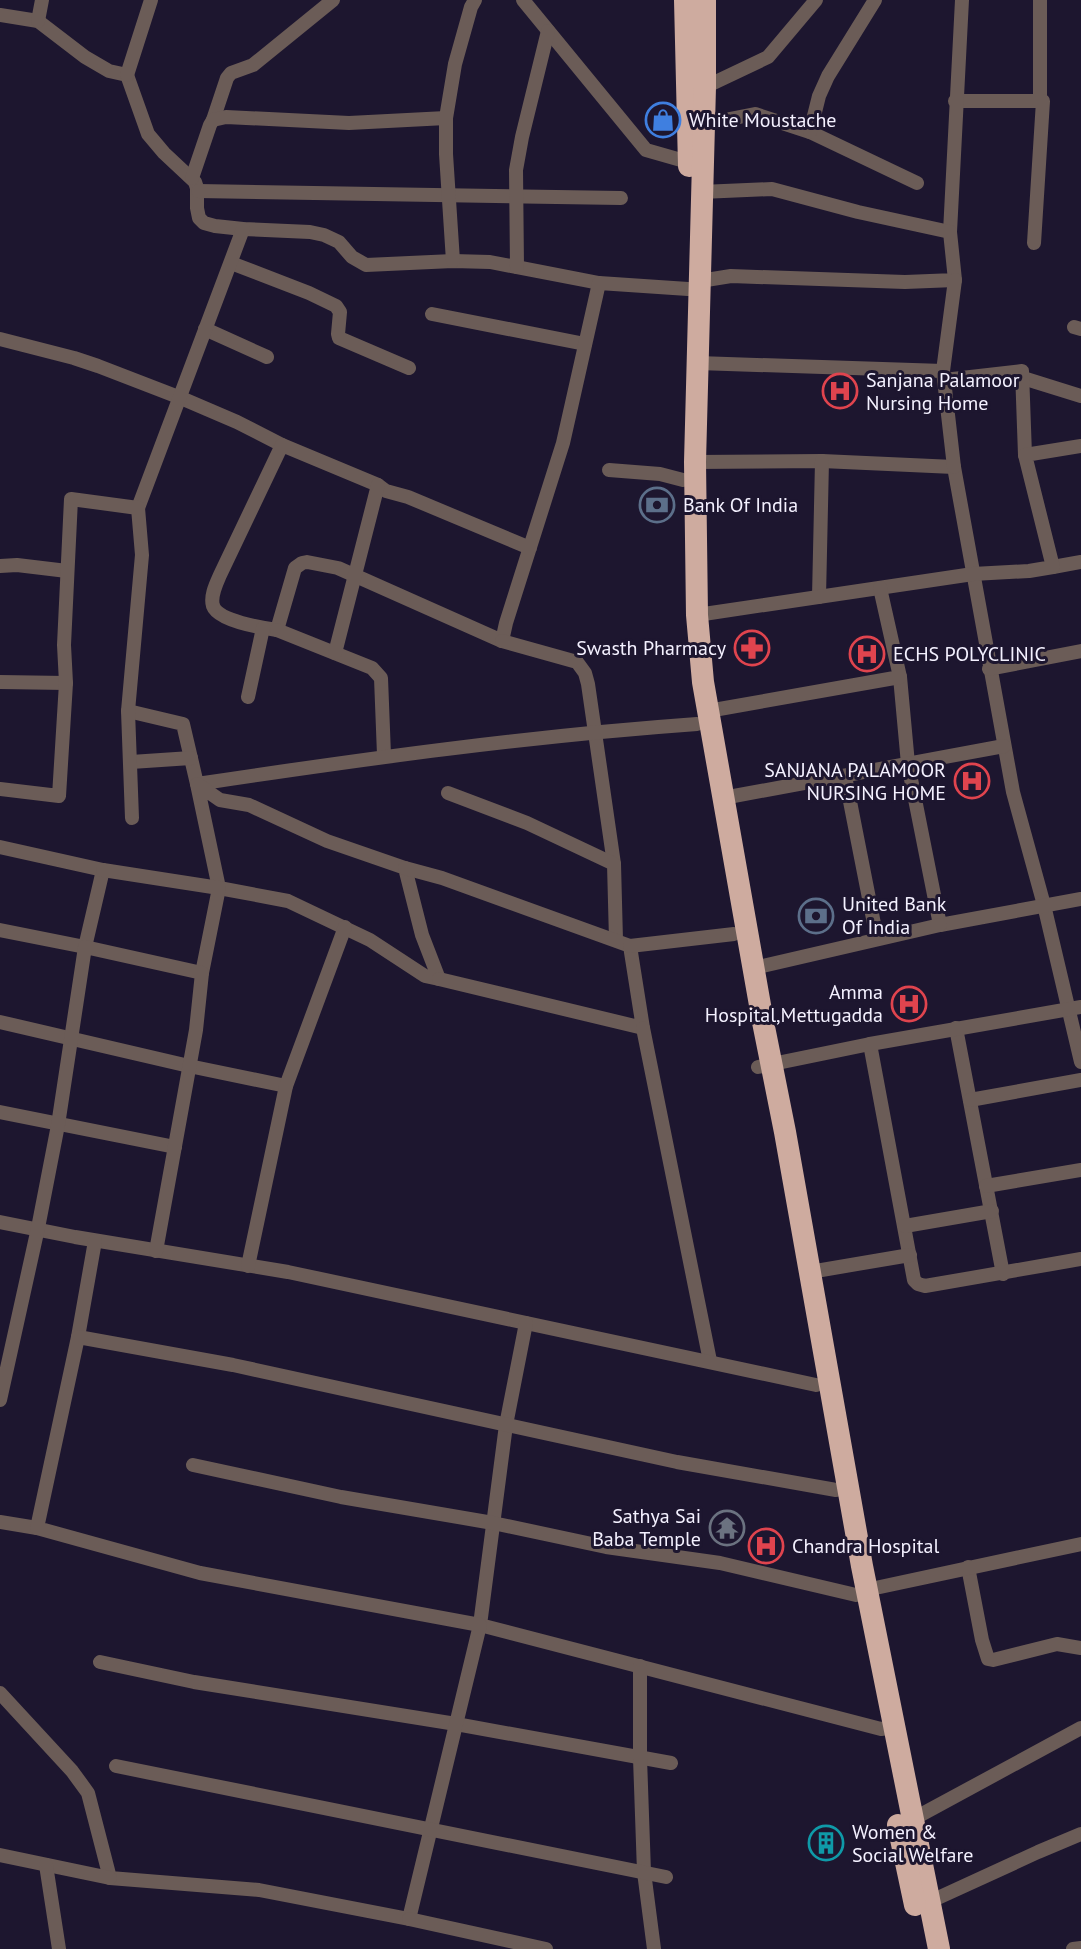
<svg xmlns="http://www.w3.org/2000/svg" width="1081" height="1949" viewBox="0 0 1081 1949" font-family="'PT Sans',sans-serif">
	<rect width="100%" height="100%" fill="#1d162f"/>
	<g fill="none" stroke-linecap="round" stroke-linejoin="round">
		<g stroke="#6b5c57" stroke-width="14">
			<path d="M523,0L646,150L688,162"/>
			<path d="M1040,0V101"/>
			<path d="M0,15L38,21L85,57L109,71L127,75L148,134L164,153L195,182L197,188V208L199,218L204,223L215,226L243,229L310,232L324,235L339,242L352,257L366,265L453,261L490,262L599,283"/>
			<path d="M38,21L42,0"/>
			<path d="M127,75L151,0"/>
			<path d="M705,87L768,57L816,0"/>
			<path d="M955,101H1043L1034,243"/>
			<path d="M213,120L227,78L231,73L253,65L333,0"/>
			<path d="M704,124L755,114L810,132L917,183"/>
			<path d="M810,132L819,96L828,76L875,0"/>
			<path d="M192,178L210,125L213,120L226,117L349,123L446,118"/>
			<path d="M198,191L621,198"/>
			<path d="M950,232L962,0"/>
			<path d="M453,261L446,154V118L455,64L471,7L475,0"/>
			<path d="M231,263L309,293L336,306L340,312L338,334L339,338L409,368"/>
			<path d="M517,267L516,170L522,137L548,31"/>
			<path d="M700,281L731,276L905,282L955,280L950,232L858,212L772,189L701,192"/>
			<path d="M432,314L585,344"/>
			<path d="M1074,327L1081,329"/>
			<path d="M205,329L267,357"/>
			<path d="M0,339L74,358L98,366L181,398L237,422L282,445"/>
			<path d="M698,363L943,371"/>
			<path d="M1023,378L1081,396"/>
			<path d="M944,380L1022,371L1025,455"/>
			<path d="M695,462L822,461L954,467L1013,792L1044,905L1081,1062"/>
			<path d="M954,467L943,371L955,280"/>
			<path d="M609,470L660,474L683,480"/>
			<path d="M138,508L243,229"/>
			<path d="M530,548L408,497L386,491L378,485L282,445L220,575C216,584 210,596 213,606C218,621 263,628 277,630L295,568L302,563L307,562L338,568L502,641L506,623L563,443L599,283L688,289"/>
			<path d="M0,566L17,565L67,571"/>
			<path d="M1053,567L1081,562"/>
			<path d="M819,597L822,461"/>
			<path d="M697,615L973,574L1029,571L1053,567L1025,455L1081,446"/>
			<path d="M277,630L372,668L381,678L384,755"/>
			<path d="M502,641L577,662L585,673L588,684L614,864"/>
			<path d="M335,653L378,485"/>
			<path d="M989,669L1081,651"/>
			<path d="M900,677L908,764L940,925L1081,899"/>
			<path d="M0,682L66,683"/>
			<path d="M248,697L263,628"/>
			<path d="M128,711L183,724L197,784C363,759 529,736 697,724"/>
			<path d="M708,711L900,677L880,588"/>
			<path d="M131,762L191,758"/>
			<path d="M845,776L877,939"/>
			<path d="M197,784L220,800L249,805L327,841L405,868L422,935L439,979L425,976L370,940L288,901L219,888Z"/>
			<path d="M0,789L59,796L66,683L64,645L71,499L138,508L142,555L128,711L132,818"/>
			<path d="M448,793L527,823L614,864L616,940"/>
			<path d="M723,798L1004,746"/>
			<path d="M0,847L103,870L85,947L0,930"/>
			<path d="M405,868L442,878L630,946L643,1028L439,979"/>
			<path d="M103,870L219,888L202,973"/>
			<path d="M630,946L734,934"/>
			<path d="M754,968L940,925"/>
			<path d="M0,1022L189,1066L286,1086"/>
			<path d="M643,1028L710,1361"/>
			<path d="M956,1028L1003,1274"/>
			<path d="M870,1044L914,1280L918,1284L925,1286L1081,1259"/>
			<path d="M758,1067L870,1044L1081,1007"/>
			<path d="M970,1100L1081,1080"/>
			<path d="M0,1112L175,1147"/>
			<path d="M986,1186L1081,1170"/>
			<path d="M0,1222L75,1237L288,1272L816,1385"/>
			<path d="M905,1226L992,1211"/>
			<path d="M248,1266L286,1086L345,927"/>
			<path d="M810,1272L910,1255"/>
			<path d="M526,1323L506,1425L480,1625L881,1729L893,1727"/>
			<path d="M78,1337L95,1241"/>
			<path d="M0,1400L38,1228L58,1125L85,947L202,973L196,1030L156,1251"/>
			<path d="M193,1465L341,1497L493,1523L606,1547L720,1563L856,1595"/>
			<path d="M0,1522L37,1528"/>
			<path d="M968,1567L982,1640L988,1659L993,1660L1057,1644L1081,1648"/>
			<path d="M866,1590L1081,1544"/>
			<path d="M100,1662L194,1682L456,1724L671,1763"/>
			<path d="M640,1666V1758L644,1872L654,1949"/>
			<path d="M0,1693L72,1771L88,1793L110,1878L259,1890L409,1919L480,1625L200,1573L37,1528L78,1337L233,1365L677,1462L836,1490"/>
			<path d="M116,1766L666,1877"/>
			<path d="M913,1819L1081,1728"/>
			<path d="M0,1855L110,1878"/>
			<path d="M46,1865L59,1949"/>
			<path d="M929,1902L1038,1852L1081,1834"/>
			<path d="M409,1919L546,1949"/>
			<path d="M1073,1949L1081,1948"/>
		</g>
		<g stroke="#ceab9f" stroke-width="22">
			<path d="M685,0L689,166"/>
			<path d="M705,0V87L695,462L697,615L703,682L763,1022L785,1132L862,1566L939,1949"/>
			<path d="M898,1825L915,1905"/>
		</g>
	</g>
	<defs>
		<g id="shop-ring" transform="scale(1.8)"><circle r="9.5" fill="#1d162f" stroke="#3f7fe0" stroke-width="1.5"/><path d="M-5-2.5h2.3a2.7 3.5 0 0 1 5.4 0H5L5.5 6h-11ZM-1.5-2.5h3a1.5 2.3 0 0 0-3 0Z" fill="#3f7fe0"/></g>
		<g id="hospital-ring" transform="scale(1.8)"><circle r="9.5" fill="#1d162f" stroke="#e0444e" stroke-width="1.5"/><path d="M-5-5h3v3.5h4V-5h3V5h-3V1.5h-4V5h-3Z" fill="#e0444e"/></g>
		<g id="bank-ring" transform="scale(1.8)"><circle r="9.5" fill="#1d162f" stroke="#5c6f8a" stroke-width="1.5"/><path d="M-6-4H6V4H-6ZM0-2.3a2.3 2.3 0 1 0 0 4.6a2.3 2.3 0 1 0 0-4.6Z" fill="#5c6f8a"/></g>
		<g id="pharmacy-ring" transform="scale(1.8)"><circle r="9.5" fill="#1d162f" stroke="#e0444e" stroke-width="1.5"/><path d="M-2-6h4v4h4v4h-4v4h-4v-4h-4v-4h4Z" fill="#e0444e"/></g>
		<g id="temple-ring" transform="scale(1.8)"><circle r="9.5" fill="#1d162f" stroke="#6b7280" stroke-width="1.5"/><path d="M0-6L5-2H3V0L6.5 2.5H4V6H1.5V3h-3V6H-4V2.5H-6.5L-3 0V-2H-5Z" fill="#6b7280"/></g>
		<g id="building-ring" transform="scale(1.8)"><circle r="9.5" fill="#1d162f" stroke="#0f9aa8" stroke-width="1.5"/><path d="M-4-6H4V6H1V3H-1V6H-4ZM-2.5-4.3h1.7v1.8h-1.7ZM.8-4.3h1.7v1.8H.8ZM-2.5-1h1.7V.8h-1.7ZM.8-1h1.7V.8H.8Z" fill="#0f9aa8"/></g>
	</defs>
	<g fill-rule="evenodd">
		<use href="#shop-ring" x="663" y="120"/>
		<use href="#hospital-ring" x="840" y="391"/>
		<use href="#bank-ring" x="657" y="505"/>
		<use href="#pharmacy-ring" x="752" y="648"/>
		<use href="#hospital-ring" x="867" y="654"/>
		<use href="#hospital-ring" x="972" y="781"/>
		<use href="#bank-ring" x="816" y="916"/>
		<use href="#hospital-ring" x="909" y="1004"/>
		<use href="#temple-ring" x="727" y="1528"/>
		<use href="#hospital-ring" x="766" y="1546"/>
		<use href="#building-ring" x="826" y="1843"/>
	</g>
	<g text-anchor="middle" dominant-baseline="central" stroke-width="6" stroke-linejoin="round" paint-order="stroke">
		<g font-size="20" fill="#f4f1ff" stroke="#1d162f" text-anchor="start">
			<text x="689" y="120">White Moustache</text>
			<text x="866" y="380">Sanjana Palamoor<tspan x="866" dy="23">Nursing Home</tspan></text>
			<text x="683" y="505">Bank Of India</text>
			<text x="726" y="648" text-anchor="end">Swasth Pharmacy</text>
			<text x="893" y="654">ECHS POLYCLINIC</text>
			<text x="946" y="770" text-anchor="end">SANJANA PALAMOOR<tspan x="946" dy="23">NURSING HOME</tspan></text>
			<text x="842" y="904">United Bank<tspan x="842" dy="23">Of India</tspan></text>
			<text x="883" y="992" text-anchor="end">Amma<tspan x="883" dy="23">Hospital,Mettugadda</tspan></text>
			<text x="701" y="1516" text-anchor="end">Sathya Sai<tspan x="701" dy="23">Baba Temple</tspan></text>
			<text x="792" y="1546">Chandra Hospital</text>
			<text x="852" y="1832">Women &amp;<tspan x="852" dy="23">Social Welfare</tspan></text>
		</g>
	</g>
</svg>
